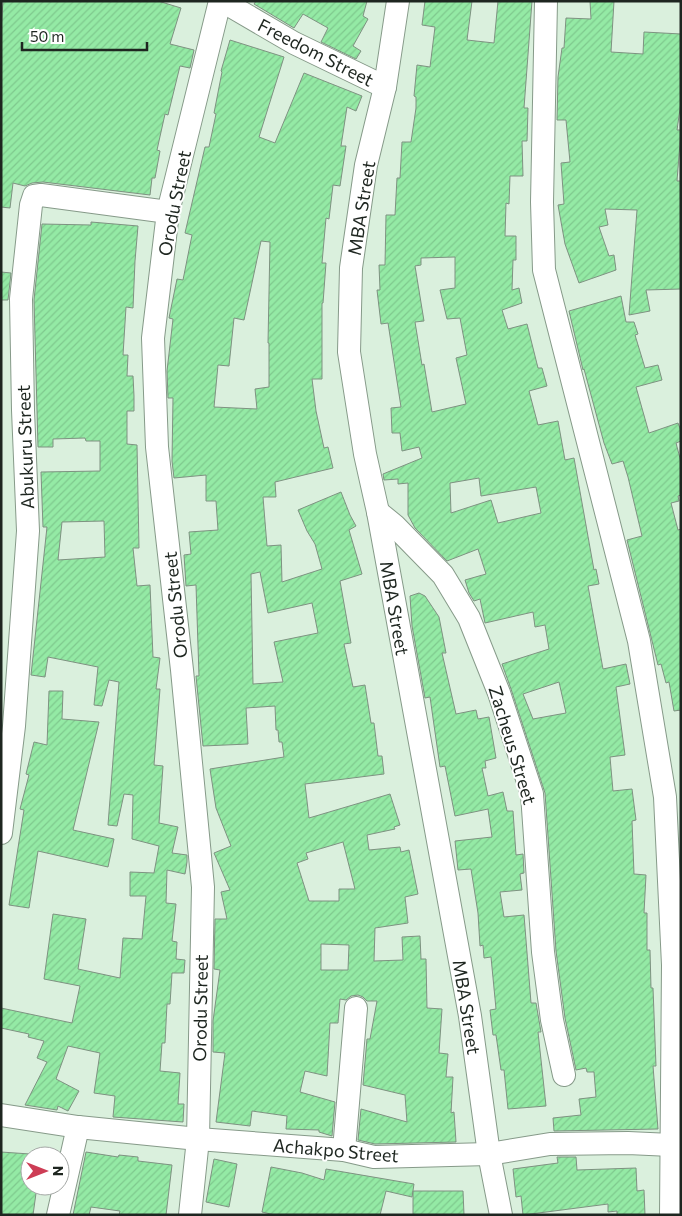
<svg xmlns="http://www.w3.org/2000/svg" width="682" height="1216" viewBox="0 0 682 1216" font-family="Commissioner,sans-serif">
	<defs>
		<pattern id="building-hatch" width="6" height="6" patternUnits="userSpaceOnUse" patternTransform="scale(1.25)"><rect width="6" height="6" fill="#94eaa5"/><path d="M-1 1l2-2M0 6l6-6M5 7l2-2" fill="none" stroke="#7fc98e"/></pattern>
	</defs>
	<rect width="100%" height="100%" fill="#daf0dd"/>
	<g fill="url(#building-hatch)" stroke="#7e9281" fill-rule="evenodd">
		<path d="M3,1H158L181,8L170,44L194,50L190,68L180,66L168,115L165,114L157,150L160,151L155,178H152L150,195L43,182L32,183L25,186L13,183L10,208L1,207V30Z"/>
		<path d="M256,1H367L363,16L368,19L353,46L361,51L356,59L321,42L328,28L303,14L294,28L254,4Z"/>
		<path d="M425,1H472L467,40L494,43L498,1H532L524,108H528L527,141H522L523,176H510L509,204L506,203L505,236H516V260H513L512,290L519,288L522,303L502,310L508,329L527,324L538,368H542L547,386L529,391L538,425L558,421L565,460L574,458L594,570L596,569L599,584L588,586L603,669L626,664L630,684L616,687L625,755L610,757L613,791L632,789L636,820L632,821L634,874L646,875L644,913H647V950H650L651,988H653L656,1066H653L658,1129L554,1131L553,1118L581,1115L579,1099L596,1097L594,1072H587L586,1068L576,1070L565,1018L556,951L545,793L511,689L502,664L549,649L545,625L535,627L533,612L485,623L480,599L474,601L469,593L465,580L486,574L478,549L447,561L415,528L408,515V483L398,484V479L384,480L383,474L422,458L419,447L402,451L400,433H392L391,408L401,407L388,323L381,324L377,290H380L379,265H385L386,215H395L397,178H400L402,142H411L416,108V97L414,96L417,65L430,67L435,27L422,25ZM455,257V288L440,290L447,319L460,318L467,355L456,358L466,404L432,412L424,364L422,365L415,322L424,321L415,266L421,265V258ZM479,478L481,496L536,487L541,513L498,523L491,500L451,513L450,483ZM559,682L566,713L533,719L523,694Z"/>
		<path d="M590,1H614L611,52L643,54L644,32L681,34V102L677,130H681L677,181H681V289L646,290L650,311L629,315L637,210L605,209L608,225L599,227L609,256L614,255L616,270L579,283L565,244L558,205L564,204L561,163L570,162L566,120H557L558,77L562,48H564L566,18L591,19Z"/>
		<path d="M230,40L284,57L259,137L275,143L304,73L362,96L356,111L347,107L341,146H346L340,186L333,185L329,219L326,218L322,263H326L323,303H322V379H312L316,411L324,448L328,447L333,468L275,482L276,497H263L267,546L281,545L282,582L322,569L315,544L307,531L298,510L341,492L350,515L356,526L349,530L362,574L340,581L351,643L344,644L353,687L365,685L371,723H374L378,756H382L384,774L305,784L309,818L390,794L400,825L394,827L395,829L367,835L369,850L400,847L401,852L409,850L418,894L405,897L408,923L375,928L374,961L403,960L402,937L420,936L421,959H426L427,1008L442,1009L439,1053L448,1054L446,1077H453L451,1113L454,1112L456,1142L375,1144L358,1140L361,1109L407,1122L405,1095L363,1085L367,1039H370L377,1001H367L363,997L358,995L351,996L346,1000L340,999L338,1023H330L327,1076L305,1071L300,1092L335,1102L332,1136L319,1132V1130L286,1129L287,1116L252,1111L250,1126L216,1122L225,1053L213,1052V1021L220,970L214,969L215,919H227L221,892L230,890L214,853L231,846L216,808L210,769L284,757L282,742H279L278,730H276L275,706L246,708L248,744L203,746L196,676H199L196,585L186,586L184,555L191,554L189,532L218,530L216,501H206V475L174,478L172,461L173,398H168L167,371L173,319L169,318L177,279L183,280L192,235L185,233L205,147H209L216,114L214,113L222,72L221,71ZM261,241L270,242L268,343H269V387L255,389L257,409L214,407L218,365L229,366L234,318L244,320ZM260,572L268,613L312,603L318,633L274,642L283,682L253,684L251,574ZM343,842L355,889H339V901H309L297,863L308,859L306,853ZM321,944L349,945L348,970H321Z"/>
		<path d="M91,222L138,226L135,261L133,308L126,307L123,355H128L127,376H133L134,396V411H127V444L137,445L139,548H133L137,586L150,585L153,657L160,658L156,689H160L154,765L163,766L159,823L178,827L172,853L187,855V862L185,874L167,870L166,903L176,904L172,941L177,942L176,959L185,960L184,973H172L170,1004H167L165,1043H162L160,1071L180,1073L178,1104H184L183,1122L113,1117L115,1096L94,1093L100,1053L68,1046L56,1079L79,1091L68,1111L58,1106L57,1110L25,1105L47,1062L37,1058L44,1041L28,1037L29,1034L1,1028V1008L72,1023L80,986L44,979L53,914L86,919L78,969L120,978L123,938L142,939L146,896H130V872L154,873L159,846L132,839L133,795L124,794L117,826L108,825L119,682L109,680L102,706L94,705L98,667L48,657L45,677L31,675L47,527H43L41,472L100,471V441H86L85,438L53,439V447H38L34,300L42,224L91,225ZM104,521L105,557L58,560L62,522Z"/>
		<path d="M1,272L11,273L8,300H1Z"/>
		<path d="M621,296L626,322H634L638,334L635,335L645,368L658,365L662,380L636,387L649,433L678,423L681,431V441L676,443L681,462V495L678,496L679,501L671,503L678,530L681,529V710L674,711L669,682L666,683L661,664L658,665L627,540L642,536L628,477L623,461L612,464L604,443L584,369L583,370L569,311Z"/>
		<path d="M419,593L425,596L439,617L446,653H442L456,714L476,710L478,719L489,717L496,758L485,761L486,768H482L488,796L503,792L507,811H513L516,855L523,854L524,873L520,874L522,890L500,892L504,917L524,915L531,1003H536L541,1032H538L546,1106L508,1109L504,1070H501L496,1035H493L490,1010L496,1009L491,957L484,958L483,945L480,946L478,913L471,869L458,870L455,841L492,837L488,809L455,816L445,766L440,767L430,697L425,698L412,626L410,596Z"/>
		<path d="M49,691H63L62,719L99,722L73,830L114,839L108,867L38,851L29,908L9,905L24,810L20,809L29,775L26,774L34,742L47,745Z"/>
		<path d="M1,1152L30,1154V1186H37L33,1215H1Z"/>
		<path d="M86,1152L118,1157L119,1155L138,1157V1161L172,1165L166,1215H119L120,1211L91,1207L89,1215H73Z"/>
		<path d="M557,1157H576L577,1170L636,1168L637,1191L644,1190L645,1215H617V1211L608,1212V1204L523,1215L521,1196L516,1197L513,1169L558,1163Z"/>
		<path d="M214,1159L237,1164L229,1207L206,1202Z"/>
		<path d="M271,1167L302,1173L324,1180L326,1169L414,1184L412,1197L386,1191L380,1215H275L262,1212Z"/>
		<path d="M413,1191H463L464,1215H413Z"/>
	</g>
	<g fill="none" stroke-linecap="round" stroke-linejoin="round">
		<g stroke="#869a89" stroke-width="24">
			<g id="minor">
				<path d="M222,1L294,43L385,87"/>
				<path d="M398,1L385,87L366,165L351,268L349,352L365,454L378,512L470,1016L489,1154L501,1215"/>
				<path d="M546,1L542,202L544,270L639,641L665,797L673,965L671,1215"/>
				<path d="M378,512L394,525L443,575L469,618L499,693L532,794L543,952L552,1020L564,1075"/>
				<path d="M1,833L14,726L28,531L23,410L21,299L31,205L34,196L41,195L168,212"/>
				<path d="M1,1115L78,1127L198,1139L344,1150L374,1157L489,1154L550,1144L628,1143L671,1145"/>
				<path d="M344,1150L356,1008"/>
				<path d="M58,1215L78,1127"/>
				<path d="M190,1215L198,1139L203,887L182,670L157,447L153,338L168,212L220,1"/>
			</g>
		</g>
		<use href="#minor" stroke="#fff" stroke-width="22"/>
	</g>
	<g text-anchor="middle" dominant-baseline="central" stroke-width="4" stroke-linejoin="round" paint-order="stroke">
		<g font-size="18" fill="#1e2620" stroke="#fff">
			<text transform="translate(316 52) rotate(27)">Freedom Street</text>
			<text transform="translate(174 203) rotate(-79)">Orodu Street</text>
			<text transform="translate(361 208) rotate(-81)">MBA Street</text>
			<text transform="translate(25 447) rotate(-92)">Abukuru Street</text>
			<text transform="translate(175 605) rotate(-96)">Orodu Street</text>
			<text transform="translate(395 608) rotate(80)">MBA Street</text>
			<text transform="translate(513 745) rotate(73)">Zacheus Street</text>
			<text transform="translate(467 1007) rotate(81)">MBA Street</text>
			<text transform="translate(200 1008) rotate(-89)">Orodu Street</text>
			<text transform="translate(336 1150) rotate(5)">Achakpo Street</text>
		</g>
	</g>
	<rect width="682" height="1216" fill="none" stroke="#1e2620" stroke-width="5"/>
	<g transform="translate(45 1171) rotate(90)"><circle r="24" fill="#ffffff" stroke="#a5a8a6"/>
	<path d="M0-4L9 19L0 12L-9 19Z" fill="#cd3d55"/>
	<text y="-8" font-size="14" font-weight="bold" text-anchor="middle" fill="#1e2620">N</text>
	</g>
	<path d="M22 42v8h125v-8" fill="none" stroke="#1e2620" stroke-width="2.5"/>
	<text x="30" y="42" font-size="15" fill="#1e2620" stroke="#ffffff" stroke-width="4" paint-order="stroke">50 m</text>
</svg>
